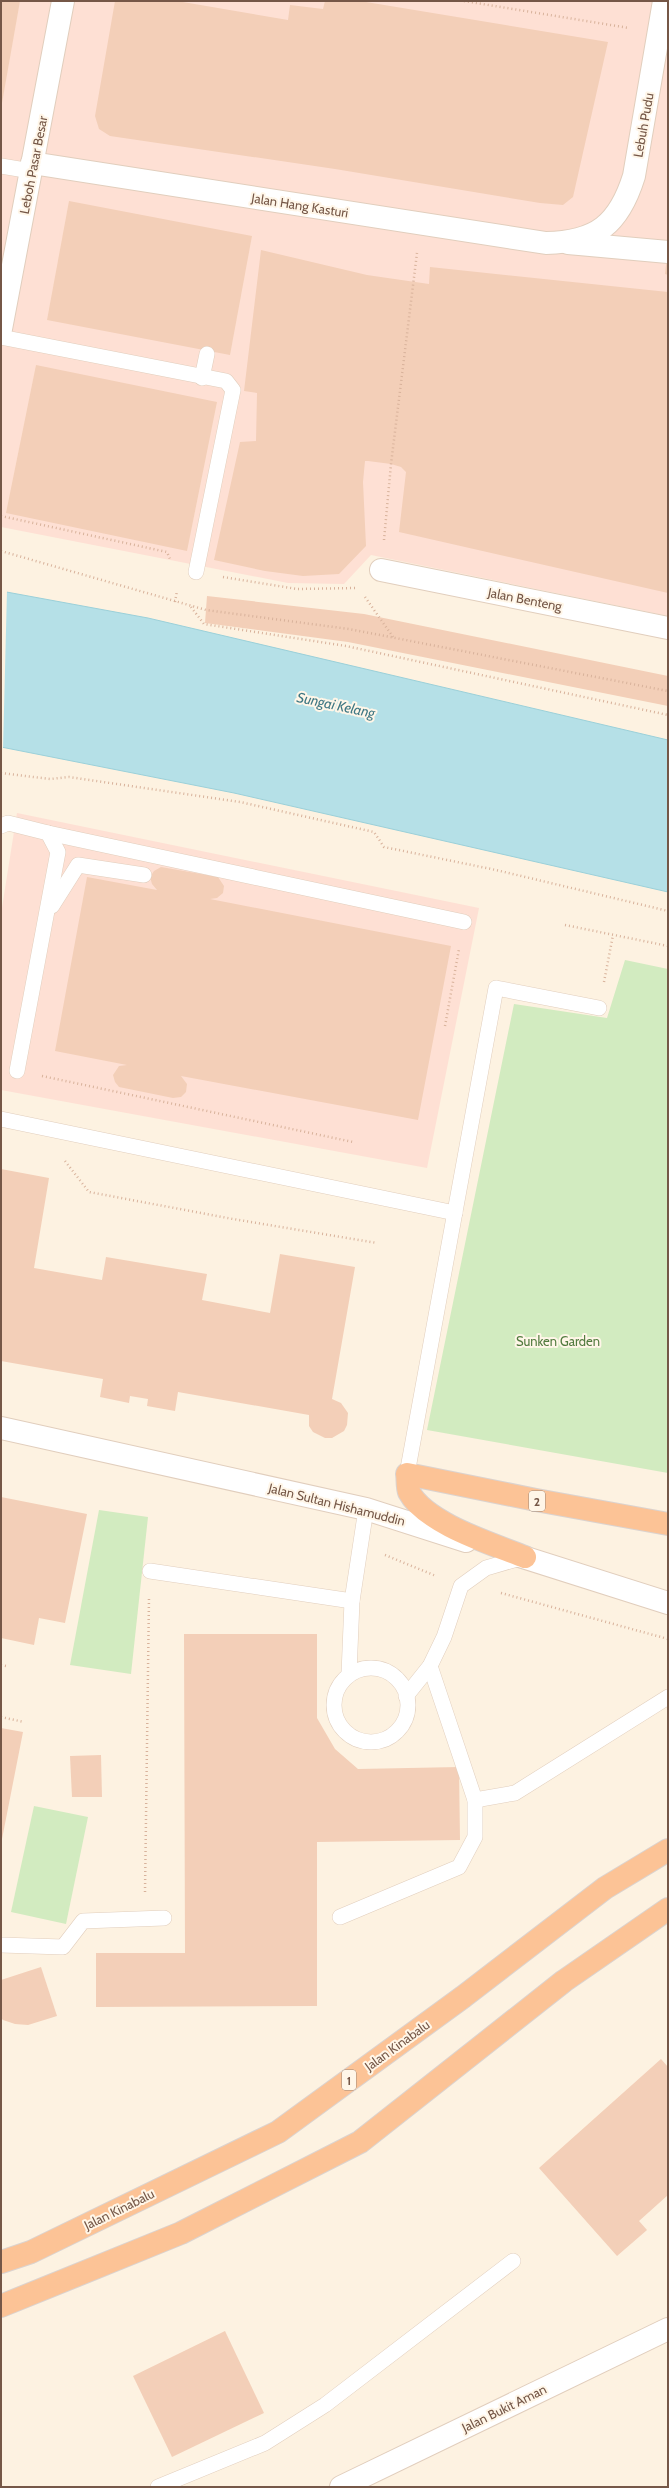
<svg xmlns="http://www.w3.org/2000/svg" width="669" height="2488" viewBox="0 0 669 2488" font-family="Cabin,sans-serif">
	<rect width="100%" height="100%" fill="#fdf2e1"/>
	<g fill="#fee0d4">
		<path d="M1,1H668V616L371,555L344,584L288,583L1,527Z"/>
		<path d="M17,813L479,908L427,1168L1,1090V914Z"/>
	</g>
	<g fill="#d2ebc0">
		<path d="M625,960L668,969V1473L427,1430L514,1004L607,1018Z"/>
		<path d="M99,1510L148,1517L131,1674L70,1665Z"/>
		<path d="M34,1806L88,1817L66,1924L11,1912Z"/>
	</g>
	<path fill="#b5e0e7" stroke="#9bd0d9" d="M1,591L148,618L668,740V892L234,793L1,747Z"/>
	<path fill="#fdf2e1" d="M1,589L7,590L3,749H1Z"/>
	<g fill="#f3cfb8">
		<path d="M1,1H20L2,103L1,102Z"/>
		<path d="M115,1H177L288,20L290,5L323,9L325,1H360L608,42L573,197L563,205L540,203L335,169L110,136L99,129L95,116Z"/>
		<path d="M69,201L252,236L230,355L47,320Z"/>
		<path d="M261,250L367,275L429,284L430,267L668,292V593L399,532L406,472L401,467L391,464L368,461H365L363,482L366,546L339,574L303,576L265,571L214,560L240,442L256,441L257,393L244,391Z"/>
		<path d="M667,257H668V275L665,274Z"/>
		<path d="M36,365L217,402L187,551L6,513Z"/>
		<path d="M207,596L364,614L668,676V706L348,642L205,623Z"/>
		<path d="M161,867L218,877L224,886L223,893L217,898L210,899L451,946L418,1120L181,1076L187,1084L186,1092L181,1097L173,1098L119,1087L115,1082L113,1075L119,1066L127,1065L55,1051L87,877L157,890L152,884L150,877L154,871Z"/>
		<path d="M1,1169L49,1178L34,1268L102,1280L106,1257L207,1274L202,1300L270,1313L280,1254L355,1267L332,1399L341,1403L348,1413L347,1425L344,1431L332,1438H325L313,1432L309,1426V1415L178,1392L175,1411L147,1406L148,1399L130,1396L129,1403L100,1397L103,1379L1,1361Z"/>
		<path d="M1,1497L87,1514L65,1623L39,1618L34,1645L1,1638Z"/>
		<path d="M184,1634H317V1718L335,1749L358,1769L459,1767L460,1840L317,1842V2006L96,2007V1953H185Z"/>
		<path d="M1,1728L23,1732L2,1839V1773Z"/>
		<path d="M101,1755L102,1797H72L70,1756Z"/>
		<path d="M41,1967L57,2016L28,2025L15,2024L3,2020L1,2018V1980Z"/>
		<path d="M661,2059L668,2067V2195L639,2221L647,2230L617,2256L539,2168Z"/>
		<path d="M225,2331L264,2413L172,2457L133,2376Z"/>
	</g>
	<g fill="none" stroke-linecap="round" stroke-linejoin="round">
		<g stroke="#e1cebd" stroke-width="16">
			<g id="service">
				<path d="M1,166L31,171"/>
				<path d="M1,337L226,381L233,390L196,572"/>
				<path d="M202,378L207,354"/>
				<path d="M1,826L8,823L48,833L58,852L17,1071"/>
				<path d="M48,833L464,922"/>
				<path d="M52,906L78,865L144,875"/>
				<path d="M1,1119L455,1213"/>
				<path d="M407,1474L496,988L599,1008"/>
				<path d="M150,1571L352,1601"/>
				<circle cx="371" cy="1705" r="37"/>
				<path d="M349,1674L352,1601L366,1509"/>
				<path d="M406,1696L430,1666L444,1637L461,1586L486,1568L524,1557"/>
				<path d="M475,1800L515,1793L668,1697"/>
				<path d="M340,1917L459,1867L475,1837V1800L430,1666"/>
				<path d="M1,1945L63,1947L83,1921L164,1918"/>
				<path d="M158,2487L265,2443L325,2405L513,2261"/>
			</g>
		</g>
		<g stroke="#e1cebd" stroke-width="24">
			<g id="pedestrian">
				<path d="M568,243L668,252"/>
				<path d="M381,570L668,628"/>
			</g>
		</g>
		<g stroke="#e1cebd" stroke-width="24">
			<g id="minor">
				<path d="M32,163L546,243C597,242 619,224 634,176L664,1"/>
				<path d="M341,2487L668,2329"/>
			</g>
		</g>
		<g stroke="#e1cebd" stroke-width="24">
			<g id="tertiary">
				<path d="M1,329L63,1"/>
				<path d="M1,1428L366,1509L466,1541"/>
				<path d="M507,1552L668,1603"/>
			</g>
		</g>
		<g stroke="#dbd3cf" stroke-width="24">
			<g id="trunk">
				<path d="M525,1557C493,1544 426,1524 409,1492C407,1487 408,1479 407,1474L536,1500L668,1524"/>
				<path d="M1,2262L31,2252L278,2132L463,1997L605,1888L668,1850"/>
				<path d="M1,2306L181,2233L360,2142L564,1981L668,1909"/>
			</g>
		</g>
		<g stroke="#d8b29b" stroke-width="2.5" stroke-dasharray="1 3" stroke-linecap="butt">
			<path d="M464,1L629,28"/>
			<path d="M1,516L167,552L170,559"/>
			<path d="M384,540L391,464L417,253"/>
			<path d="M1,551L206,610L349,629L668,691"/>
			<path d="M223,577L297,589L357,588"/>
			<path d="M365,597L393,637"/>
			<path d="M175,602L177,591"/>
			<path d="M191,607L204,624L346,646L668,715"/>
			<path d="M1,773L50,779L69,777L240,802L374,832L384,847L496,870L668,911"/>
			<path d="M565,925L668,946"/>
			<path d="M604,982L613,935"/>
			<path d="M445,1026L459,949"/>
			<path d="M42,1076L353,1142"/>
			<path d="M65,1161L89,1192L233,1219L377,1243"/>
			<path d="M385,1555L436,1576"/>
			<path d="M501,1593L668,1639"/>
			<path d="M1,1665L6,1666"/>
			<path d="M1,1717L24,1722"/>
			<path d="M145,1892L149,1597"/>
		</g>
		<use href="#service" stroke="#fff" stroke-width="15"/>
		<use href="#pedestrian" stroke="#fff" stroke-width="22"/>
		<use href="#minor" stroke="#fff" stroke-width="22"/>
		<use href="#tertiary" stroke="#fff" stroke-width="22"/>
		<use href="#trunk" stroke="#fcc396" stroke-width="22"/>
	</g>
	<g text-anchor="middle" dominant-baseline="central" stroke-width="4" stroke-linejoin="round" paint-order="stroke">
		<g fill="#fff6e8" stroke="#9e8777" stroke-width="1">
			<rect x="529" y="1491" width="16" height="20" rx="3"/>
			<rect x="342" y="2070" width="14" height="20" rx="3"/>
		</g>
		<g font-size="12" font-weight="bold" fill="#755747">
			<text x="537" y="1501">2</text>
			<text x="349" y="2080">1</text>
		</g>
		<g font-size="13" fill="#755747" stroke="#fff6e8">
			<text transform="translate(643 125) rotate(-80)">Lebuh Pudu</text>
			<text transform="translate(33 165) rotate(-79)">Leboh Pasar Besar</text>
			<text transform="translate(300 205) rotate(9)">Jalan Hang Kasturi</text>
			<text transform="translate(525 599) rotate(11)">Jalan Benteng</text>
			<text transform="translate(337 1504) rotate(14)">Jalan Sultan Hishamuddin</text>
			<text transform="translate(397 2045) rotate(-36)">Jalan Kinabalu</text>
			<text transform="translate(119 2209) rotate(-26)">Jalan Kinabalu</text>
			<text transform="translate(504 2408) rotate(-26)">Jalan Bukit Aman</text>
		</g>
		<g font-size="13" fill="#527b3f" stroke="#fff6e8">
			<text x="558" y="1341">Sunken Garden</text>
		</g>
		<g font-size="14" font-style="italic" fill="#3e7783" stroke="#fff6e8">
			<text transform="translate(336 705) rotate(12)">Sungai Kelang</text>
		</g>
	</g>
	<rect width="669" height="2488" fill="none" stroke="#755747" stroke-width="4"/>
</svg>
